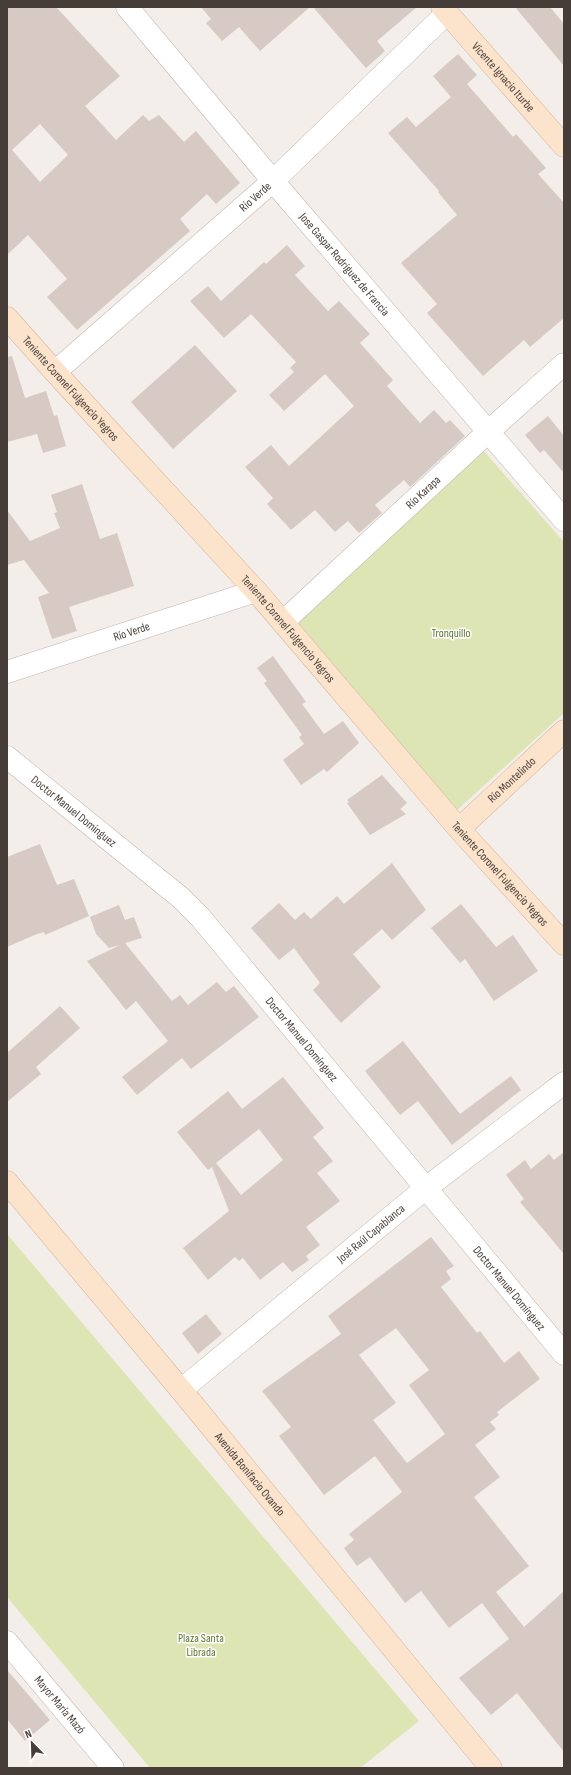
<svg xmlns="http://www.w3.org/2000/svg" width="571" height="1775" viewBox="0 0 571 1775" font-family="'Sofia Sans Condensed',sans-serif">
	<rect width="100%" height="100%" fill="#f4eeea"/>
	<g fill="#dde5b5">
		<path d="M483,450L564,542V713L456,811L295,623Z"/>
		<path d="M7,1234L419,1721L360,1768H150L7,1597Z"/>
	</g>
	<g fill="#d7c9c3" fill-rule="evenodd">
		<path d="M7,7H56L120,76L85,106L116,140L143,115L149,121L159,115L184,142L196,131L240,183L216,204L207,194L180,219L190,231L77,330L47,297L67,279L28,235L7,255ZM40,124L68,155L40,182L12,150Z"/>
		<path d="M201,7H310L260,51L239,27L222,41L206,23L211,19Z"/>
		<path d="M313,7H417L377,41L385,51L366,68Z"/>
		<path d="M515,7H550L564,24V66Z"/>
		<path d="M458,54L477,75L467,84L513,137L516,134L546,168L538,174L564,203V318L530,347L524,340L483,376L427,313L437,304L401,263L457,215L438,192L439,191L388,133L407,117L416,127L451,97L433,76Z"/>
		<path d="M287,245L305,266L295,275L328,311L339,301L370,334L360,343L393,380L387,386L420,423L434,410L446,423L450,420L465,436L410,487L404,480L375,505L382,513L359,533L348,521L335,532L315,510L291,530L267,504L273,498L245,467L271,445L289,466L354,406L325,374L284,411L269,395L294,372L290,368L296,362L251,314L224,338L190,301L208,286L221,301L264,262L266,264Z"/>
		<path d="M195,345L237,391L173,449L131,402Z"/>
		<path d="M12,356L25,398L46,391L54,416L57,415L66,446L43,453L37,434L7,442V357Z"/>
		<path d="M548,416L564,436V473L544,450L540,453L525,435Z"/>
		<path d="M82,484L100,539L117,533L134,586L69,607L77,631L52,639L38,597L49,593L24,560L7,565V510L30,541L60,528L54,513L57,512L51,495Z"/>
		<path d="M273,656L306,702L302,704L324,734L343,721L359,743L327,772L324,769L301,785L283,760L304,744L299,737L302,735L264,683L267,681L257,668Z"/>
		<path d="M382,775L407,803L400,809L406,814L370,835L347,803L349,802L347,800Z"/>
		<path d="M40,844L57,885L74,879L89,916L45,935L44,932L37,934L7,947V857Z"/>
		<path d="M392,863L426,910L392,940L382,929L353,954L381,987L341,1023L313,990L320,983L294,948L279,960L251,928L279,903L295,920L304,912L311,919L337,896L344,904Z"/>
		<path d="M461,904L496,947L513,935L538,971L494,1001L465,959L460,963L431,928Z"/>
		<path d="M119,905L125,920L134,917L142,938L125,943L172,1001L180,995L188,1005L217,982L226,992L234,986L259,1017L191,1069L182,1058L137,1095L122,1077L168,1041L136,1001L126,1010L87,961L120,945L109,948L96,934L90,917Z"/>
		<path d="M60,1006L80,1028L36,1067L41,1074L7,1102V1053Z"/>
		<path d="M403,1041L460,1114L511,1076L521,1090L452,1145L418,1101L400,1115L365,1071Z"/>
		<path d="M283,1077L324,1128L313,1137L333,1161L317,1173L340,1201L306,1227L320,1245L306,1256L309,1260L292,1272L283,1262L260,1280L243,1258L239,1261L235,1257L208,1280L183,1248L229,1211L212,1167L208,1170L177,1132L228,1091L242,1109ZM259,1129L283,1160L241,1195L216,1163Z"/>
		<path d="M564,1152V1254L520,1202L524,1199L506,1175L525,1160L531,1169L549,1154L554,1160Z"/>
		<path d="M431,1237L454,1266L446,1271L451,1279L441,1287L477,1333L480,1331L504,1363L519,1351L540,1379L497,1412L499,1415L490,1422L496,1429L475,1445L500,1477L474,1497L529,1566L496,1592L524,1627L564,1591V1752L517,1693L491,1715L459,1678L509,1639L482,1603L449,1628L421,1591L405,1603L370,1557L357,1566L344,1548L354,1540L349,1534L402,1492L375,1456L324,1495L279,1436L291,1427L262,1391L341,1334L328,1316ZM396,1328L429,1370L409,1385L445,1434L407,1463L373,1420L396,1403L359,1355Z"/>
		<path d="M206,1314L222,1334L198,1354L182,1333Z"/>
		<path d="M7,1670L50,1720L25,1741L7,1719Z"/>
	</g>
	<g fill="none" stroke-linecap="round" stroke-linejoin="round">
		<g stroke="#c1b6b0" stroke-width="23">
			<g id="street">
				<path id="s1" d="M127,7L273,181L564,520"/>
				<path id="s2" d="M55,372L273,181L447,13"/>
				<path id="s3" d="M283,622L489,431L564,364"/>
				<path id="s4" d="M7,672L256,591"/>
				<path id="s5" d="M7,757L181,898L200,917L564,1354"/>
				<path id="s6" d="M181,1390L426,1188L564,1083"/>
				<path id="s7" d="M7,1642L113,1768"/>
			</g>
		</g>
		<g stroke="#d3b69e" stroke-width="23">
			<g id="secondary">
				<path id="s8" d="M442,7L564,146"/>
				<path id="s9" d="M7,318L55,372L256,591L459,829L564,944"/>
				<path id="s10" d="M459,829L564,731"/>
				<path id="s11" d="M7,1182L181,1390L491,1768"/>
			</g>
		</g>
		<use href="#street" stroke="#fff" stroke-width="22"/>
		<use href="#secondary" stroke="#fbe3cc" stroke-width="22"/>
	</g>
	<g text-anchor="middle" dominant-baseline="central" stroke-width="3" stroke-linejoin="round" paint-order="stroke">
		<g font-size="12" fill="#473d38" stroke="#fff">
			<text stroke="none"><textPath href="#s8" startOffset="93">Vicente Ignacio Iturbe</textPath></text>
			<text stroke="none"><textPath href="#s2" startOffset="266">Río Verde</textPath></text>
			<text stroke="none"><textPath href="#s1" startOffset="337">Jose Gaspar Rodríguez de Francia</textPath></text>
			<text stroke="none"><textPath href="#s9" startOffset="95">Teniente Coronel Fulgencio Yegros</textPath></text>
			<text stroke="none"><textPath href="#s3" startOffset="191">Río Karapa</textPath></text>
			<text stroke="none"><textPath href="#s9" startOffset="419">Teniente Coronel Fulgencio Yegros</textPath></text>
			<text stroke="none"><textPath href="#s4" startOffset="131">Río Verde</textPath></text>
			<text stroke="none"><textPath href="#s10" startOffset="72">Río Montelindo</textPath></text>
			<text stroke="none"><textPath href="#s5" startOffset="86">Doctor Manuel Domínguez</textPath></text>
			<text stroke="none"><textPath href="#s9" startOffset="743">Teniente Coronel Fulgencio Yegros</textPath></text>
			<text stroke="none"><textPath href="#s5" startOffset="410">Doctor Manuel Domínguez</textPath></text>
			<text stroke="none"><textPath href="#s6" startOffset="246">José Raúl Capablanca</textPath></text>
			<text stroke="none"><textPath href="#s5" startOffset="734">Doctor Manuel Domínguez</textPath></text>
			<text stroke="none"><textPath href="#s11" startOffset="380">Avenida Bonifacio Ovando</textPath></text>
			<text stroke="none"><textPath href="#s7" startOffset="82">Mayor María Mazó</textPath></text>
		</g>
		<g font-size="12" fill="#5d752f" stroke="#fff">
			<text x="451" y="633">Tronquillo</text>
			<text x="201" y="1638">Plaza Santa<tspan x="201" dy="14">Librada</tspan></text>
		</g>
	</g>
	<rect width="571" height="1775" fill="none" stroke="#473d38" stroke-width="16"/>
	<g transform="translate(32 1743) rotate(337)" stroke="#ffffff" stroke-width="3" paint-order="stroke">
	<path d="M0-3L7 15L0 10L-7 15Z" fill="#473d38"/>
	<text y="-6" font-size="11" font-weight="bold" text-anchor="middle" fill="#473d38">N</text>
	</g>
</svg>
